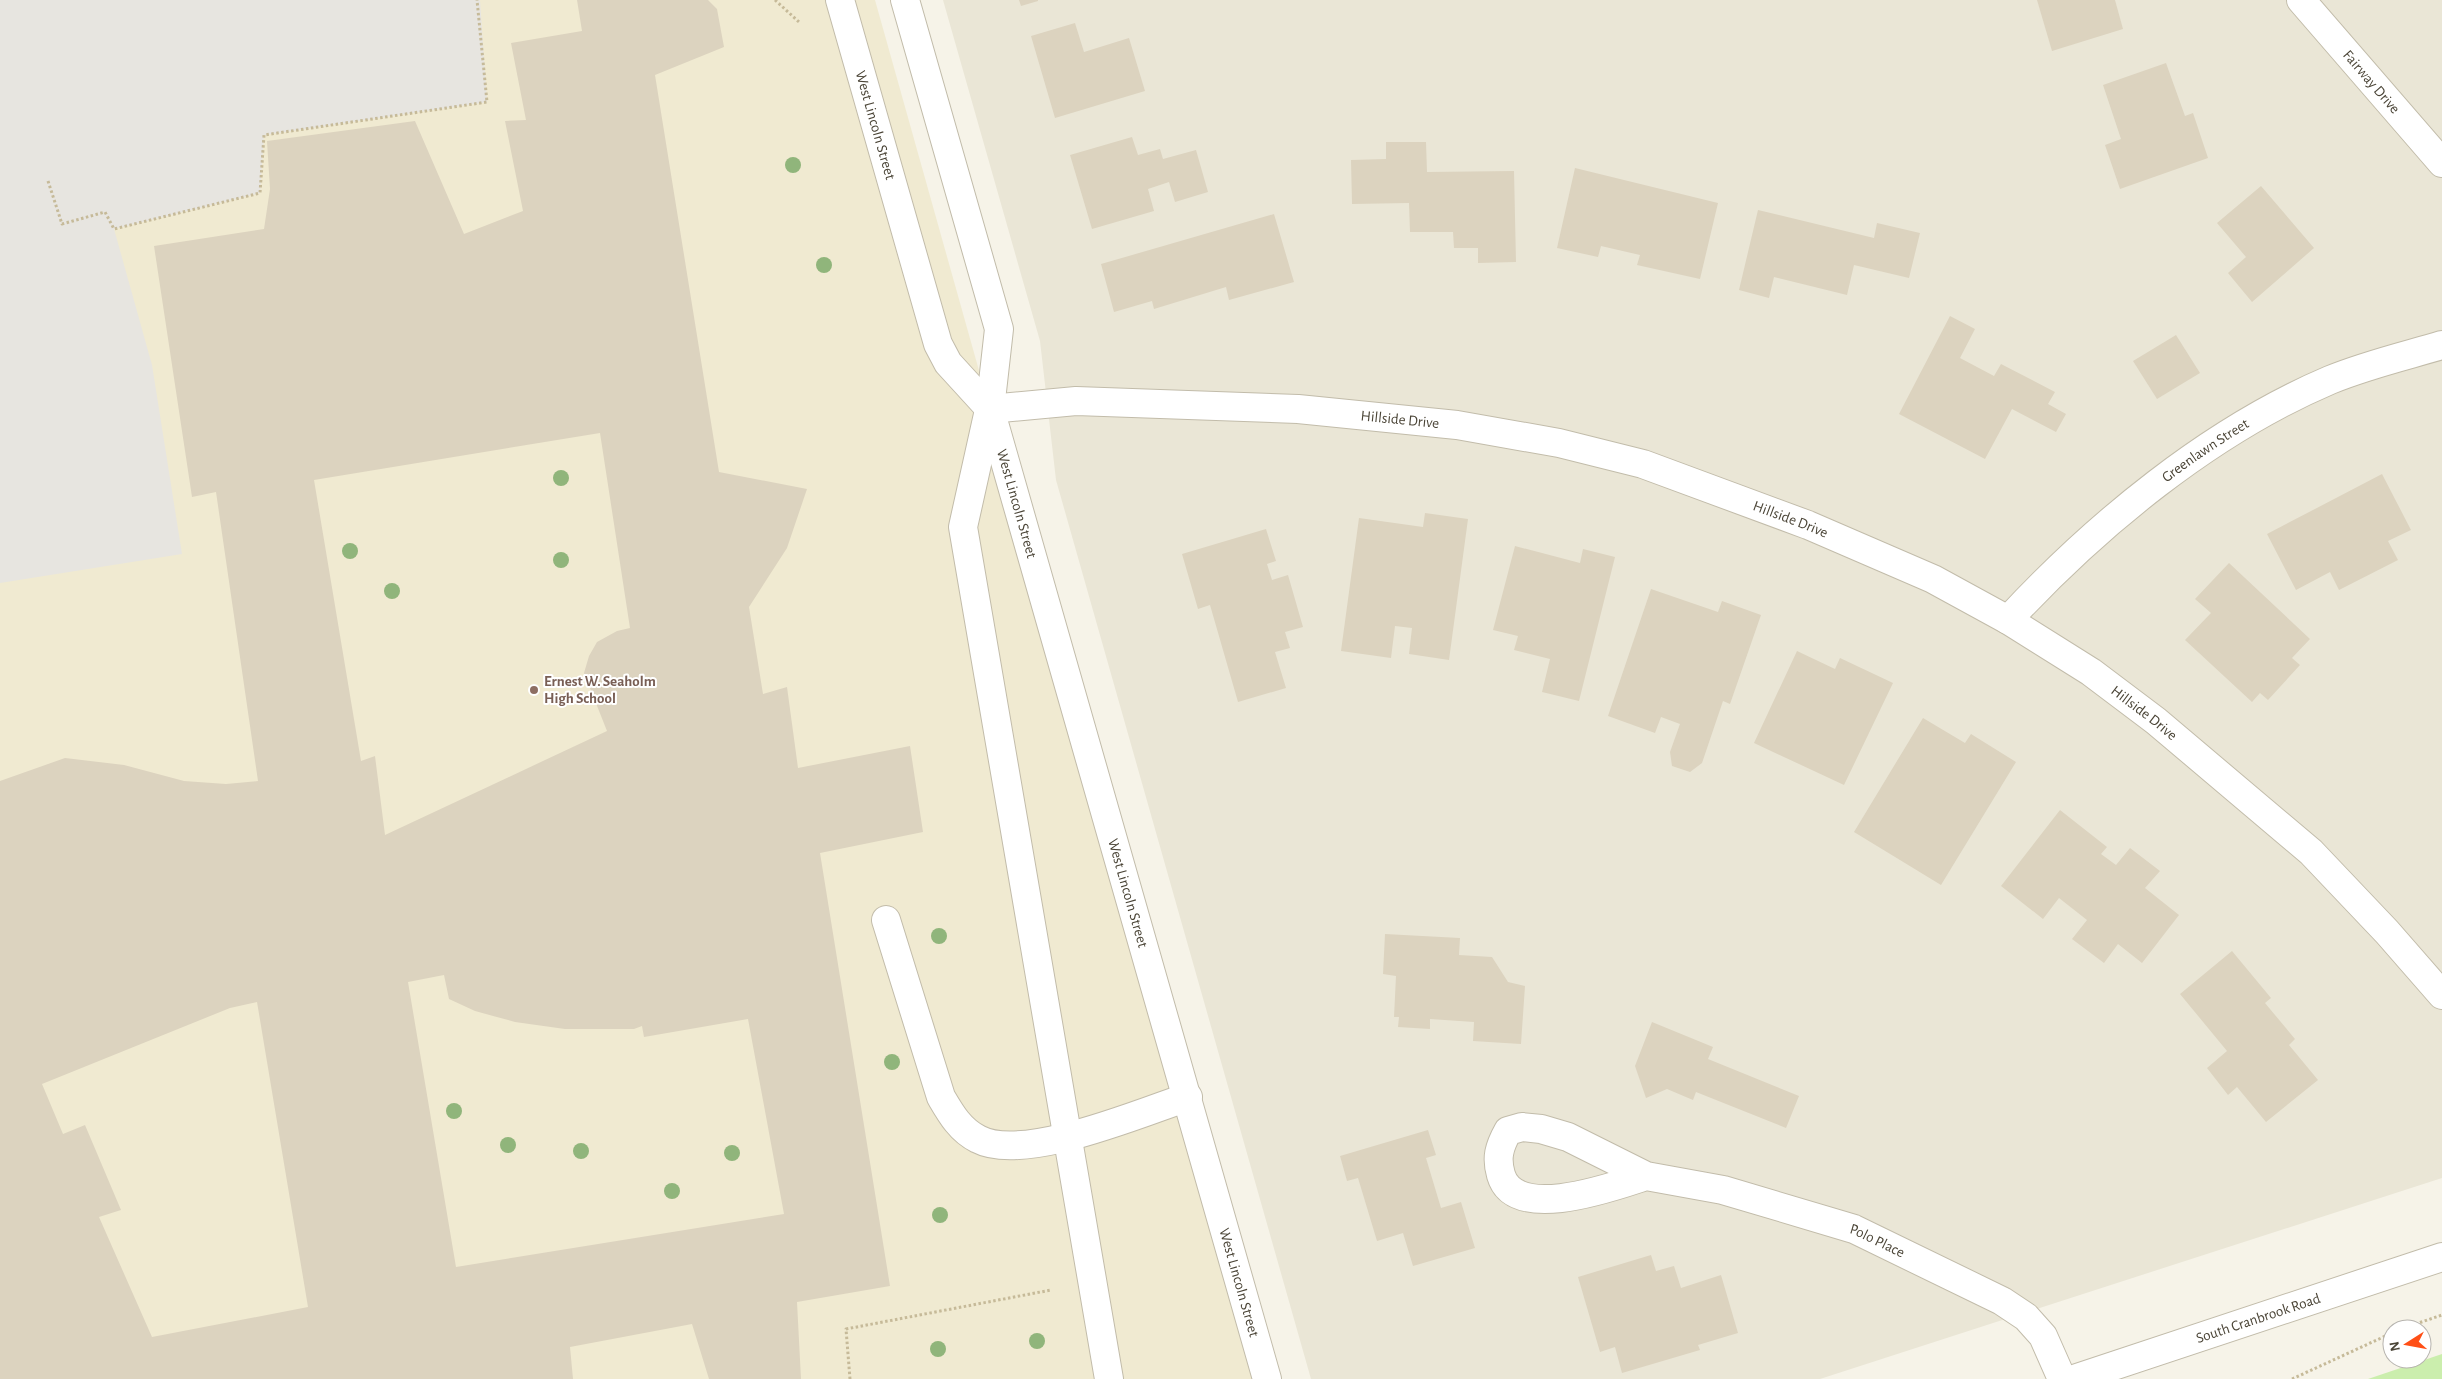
<svg xmlns="http://www.w3.org/2000/svg" width="2442" height="1379" viewBox="0 0 2442 1379" font-family="'Alegreya Sans',sans-serif">
	<rect width="100%" height="100%" fill="#f6f3e8"/>
	<path fill="#eae6d6" d="M943,0H2442V1178L1820,1379H1311L1056,480L1040,341Z"/>
	<path fill="#f0ead1" d="M0,0H875L1262,1379H0Z"/>
	<path fill="#cbeead" d="M2442,1354V1379H2368Z"/>
	<path fill="#e7e5e0" d="M0,0H480L487,102L264,135L260,193L114,229L152,365L182,554L0,583Z"/>
	<g fill="#dcd3bf" fill-rule="evenodd">
		<path d="M577,0H708L717,9L724,47L655,75L719,472L807,489L787,548L749,607L763,694L787,687L798,768L910,746L923,832L820,853L890,1286L797,1302L801,1379H709L692,1324L570,1347L573,1379H0V781L65,758L124,765L184,781L226,784L258,781L216,492L192,497L154,246L264,229L270,189L267,141L415,121L464,234L523,211L505,121L526,120L511,43L582,31ZM600,433L630,628L617,631L597,642L589,656L584,673L607,731L385,835L375,756L361,761L314,480ZM444,975L449,999L475,1011L515,1022L565,1029H634L642,1026L644,1037L748,1019L784,1214L456,1267L408,982ZM257,1002L308,1307L152,1337L99,1217L121,1210L85,1125L63,1134L42,1084L230,1008Z"/>
		<path d="M1019,0H1038V1L1021,6Z"/>
		<path d="M2037,0H2115L2123,29L2052,51Z"/>
		<path d="M1075,23L1084,52L1129,38L1145,91L1055,118L1031,36Z"/>
		<path d="M2166,63L2185,116L2193,113L2208,158L2120,189L2105,145L2121,139L2103,85Z"/>
		<path d="M1132,137L1138,155L1160,149L1163,159L1196,150L1208,192L1175,202L1169,182L1148,189L1154,211L1092,229L1070,155Z"/>
		<path d="M1386,142H1426L1427,172L1514,171L1516,262L1478,263V248H1454L1453,232H1410L1409,203L1352,204L1351,160L1386,159Z"/>
		<path d="M1575,168L1718,203L1700,279L1637,265L1640,255L1601,246L1598,257L1557,248Z"/>
		<path d="M2261,186L2314,248L2252,302L2228,273L2246,257L2217,223Z"/>
		<path d="M1758,210L1874,238L1877,223L1920,233L1909,278L1854,265L1847,295L1774,277L1769,298L1739,290Z"/>
		<path d="M1274,214L1294,282L1229,300L1226,287L1154,309L1152,301L1114,312L1101,264Z"/>
		<path d="M1950,316L1975,329L1960,358L1994,376L2001,364L2055,392L2048,404L2066,414L2056,432L2012,409L1985,459L1899,414Z"/>
		<path d="M2176,335L2200,373L2157,399L2133,361Z"/>
		<path d="M2382,474L2411,530L2388,541L2398,560L2339,590L2330,572L2296,590L2267,534Z"/>
		<path d="M1425,513L1468,519L1449,660L1409,654L1412,628L1395,626L1391,658L1341,651L1359,518L1423,527Z"/>
		<path d="M1266,529L1276,561L1267,564L1272,580L1288,575L1303,627L1285,632L1290,648L1275,652L1286,688L1238,702L1210,605L1198,609L1182,554Z"/>
		<path d="M1515,546L1580,563L1583,549L1615,557L1579,701L1542,692L1550,659L1514,650L1518,636L1493,630Z"/>
		<path d="M2229,563L2310,639L2292,658L2300,665L2268,700L2260,693L2252,702L2185,640L2211,613L2195,599Z"/>
		<path d="M1651,589L1718,612L1722,601L1761,615L1730,704L1723,701L1702,763L1690,772L1672,766L1670,752L1680,724L1661,717L1655,733L1608,716Z"/>
		<path d="M1797,651L1835,669L1840,658L1893,683L1844,785L1754,743Z"/>
		<path d="M1923,718L1965,743L1971,734L2016,762L1941,885L1854,832Z"/>
		<path d="M2060,810L2107,847L2101,854L2116,865L2130,848L2160,871L2145,888L2179,915L2142,963L2118,944L2104,963L2072,939L2087,920L2059,898L2043,919L2001,886Z"/>
		<path d="M1385,934L1460,938L1459,955L1492,957L1508,982L1525,986L1521,1044L1473,1041L1474,1022L1430,1019V1029L1398,1027L1399,1017H1394L1396,976L1383,974Z"/>
		<path d="M2232,951L2271,998L2265,1003L2295,1039L2289,1045L2318,1080L2266,1122L2237,1087L2228,1095L2207,1068L2227,1051L2180,994Z"/>
		<path d="M1652,1022L1713,1047L1708,1059L1799,1096L1786,1128L1696,1092L1693,1100L1667,1089L1646,1098L1635,1066Z"/>
		<path d="M1428,1130L1436,1155L1426,1158L1441,1208L1461,1202L1475,1248L1413,1266L1403,1233L1377,1241L1358,1178L1347,1181L1340,1156Z"/>
		<path d="M1651,1255L1656,1271L1674,1266L1681,1288L1721,1275L1738,1333L1698,1345L1700,1350L1622,1373L1615,1347L1600,1352L1578,1277Z"/>
	</g>
	<g fill="none" stroke-linecap="round" stroke-linejoin="round">
		<g stroke="#c2bcaa" stroke-width="30">
			<g id="minor">
				<path id="s1" d="M840,0L938,344L948,363L990,409"/>
				<path id="s2" d="M905,0L999,329L990,409L1267,1379"/>
				<path id="s3" d="M2301,0L2442,163"/>
				<path id="s4" d="M990,409L1076,401L1298,409L1457,425L1559,443L1643,464L1808,525L1933,579L2008,620L2091,672L2156,721L2311,852L2387,932L2442,995"/>
				<path d="M989,410L963,527L1109,1379"/>
				<path id="s5" d="M2008,620C2096,525 2210,431 2330,380C2366,365 2405,356 2442,345"/>
				<path d="M886,920L941,1097C951,1114 960,1130 978,1139C1023,1163 1140,1113 1188,1097"/>
				<path id="s6" d="M1646,1176C1615,1186 1515,1223 1501,1175C1496,1158 1499,1147 1508,1131L1522,1127L1541,1129L1568,1137L1646,1176L1723,1190L1854,1229L2002,1301L2026,1317L2043,1336L2062,1379"/>
				<path id="s7" d="M2074,1379L2442,1257"/>
			</g>
		</g>
		<g stroke="#c6ba99" stroke-width="3" stroke-dasharray="2.5 2.5" stroke-linecap="butt">
			<path d="M775,0L799,22"/>
			<path d="M48,181L62,224L105,212L114,229L260,193L264,135L487,102L477,0"/>
			<path d="M2401,1329L2442,1315"/>
			<path d="M850,1379L846,1329L1051,1290"/>
			<path d="M2292,1379L2392,1333"/>
		</g>
		<use href="#minor" stroke="#fff" stroke-width="28"/>
	</g>
	<g fill="#90b57b">
		<circle cx="793" cy="165" r="8"/>
		<circle cx="824" cy="265" r="8"/>
		<circle cx="561" cy="478" r="8"/>
		<circle cx="350" cy="551" r="8"/>
		<circle cx="561" cy="560" r="8"/>
		<circle cx="392" cy="591" r="8"/>
		<circle cx="939" cy="936" r="8"/>
		<circle cx="892" cy="1062" r="8"/>
		<circle cx="454" cy="1111" r="8"/>
		<circle cx="508" cy="1145" r="8"/>
		<circle cx="581" cy="1151" r="8"/>
		<circle cx="732" cy="1153" r="8"/>
		<circle cx="672" cy="1191" r="8"/>
		<circle cx="940" cy="1215" r="8"/>
		<circle cx="1037" cy="1341" r="8"/>
		<circle cx="938" cy="1349" r="8"/>
	</g>
	<circle fill="#8d6e63" stroke="#fff" stroke-width="2" cx="534" cy="690" r="5"/>
	<g text-anchor="middle" dominant-baseline="central" stroke-width="4" stroke-linejoin="round" paint-order="stroke">
		<g font-size="15" fill="#4a4436" stroke="#fff">
			<text stroke="none"><textPath href="#s3" startOffset="108">Fairway Drive</textPath></text>
			<text stroke="none"><textPath href="#s1" startOffset="130">West Lincoln Street</textPath></text>
			<text stroke="none"><textPath href="#s4" startOffset="411">Hillside Drive</textPath></text>
			<text stroke="none"><textPath href="#s5" startOffset="261">Greenlawn Street</textPath></text>
			<text stroke="none"><textPath href="#s2" startOffset="521">West Lincoln Street</textPath></text>
			<text stroke="none"><textPath href="#s4" startOffset="816">Hillside Drive</textPath></text>
			<text stroke="none"><textPath href="#s4" startOffset="1221">Hillside Drive</textPath></text>
			<text stroke="none"><textPath href="#s2" startOffset="926">West Lincoln Street</textPath></text>
			<text stroke="none"><textPath href="#s6" startOffset="594">Polo Place</textPath></text>
			<text stroke="none"><textPath href="#s2" startOffset="1331">West Lincoln Street</textPath></text>
			<text stroke="none"><textPath href="#s7" startOffset="194">South Cranbrook Road</textPath></text>
		</g>
		<g font-size="15" font-weight="bold" fill="#785e54" stroke="#fff" text-anchor="start">
			<text x="544" y="681">Ernest W. Seaholm<tspan x="544" dy="17">High School</tspan></text>
		</g>
	</g>
	<g transform="translate(2407 1344) rotate(259)"><circle r="24" fill="#ffffff" stroke="#b7b4af"/>
	<path d="M0-4L9 19L0 12L-9 19Z" fill="#ff4f16"/>
	<text y="-8" font-size="14" font-weight="bold" text-anchor="middle" fill="#4a4436">N</text>
	</g>
</svg>
